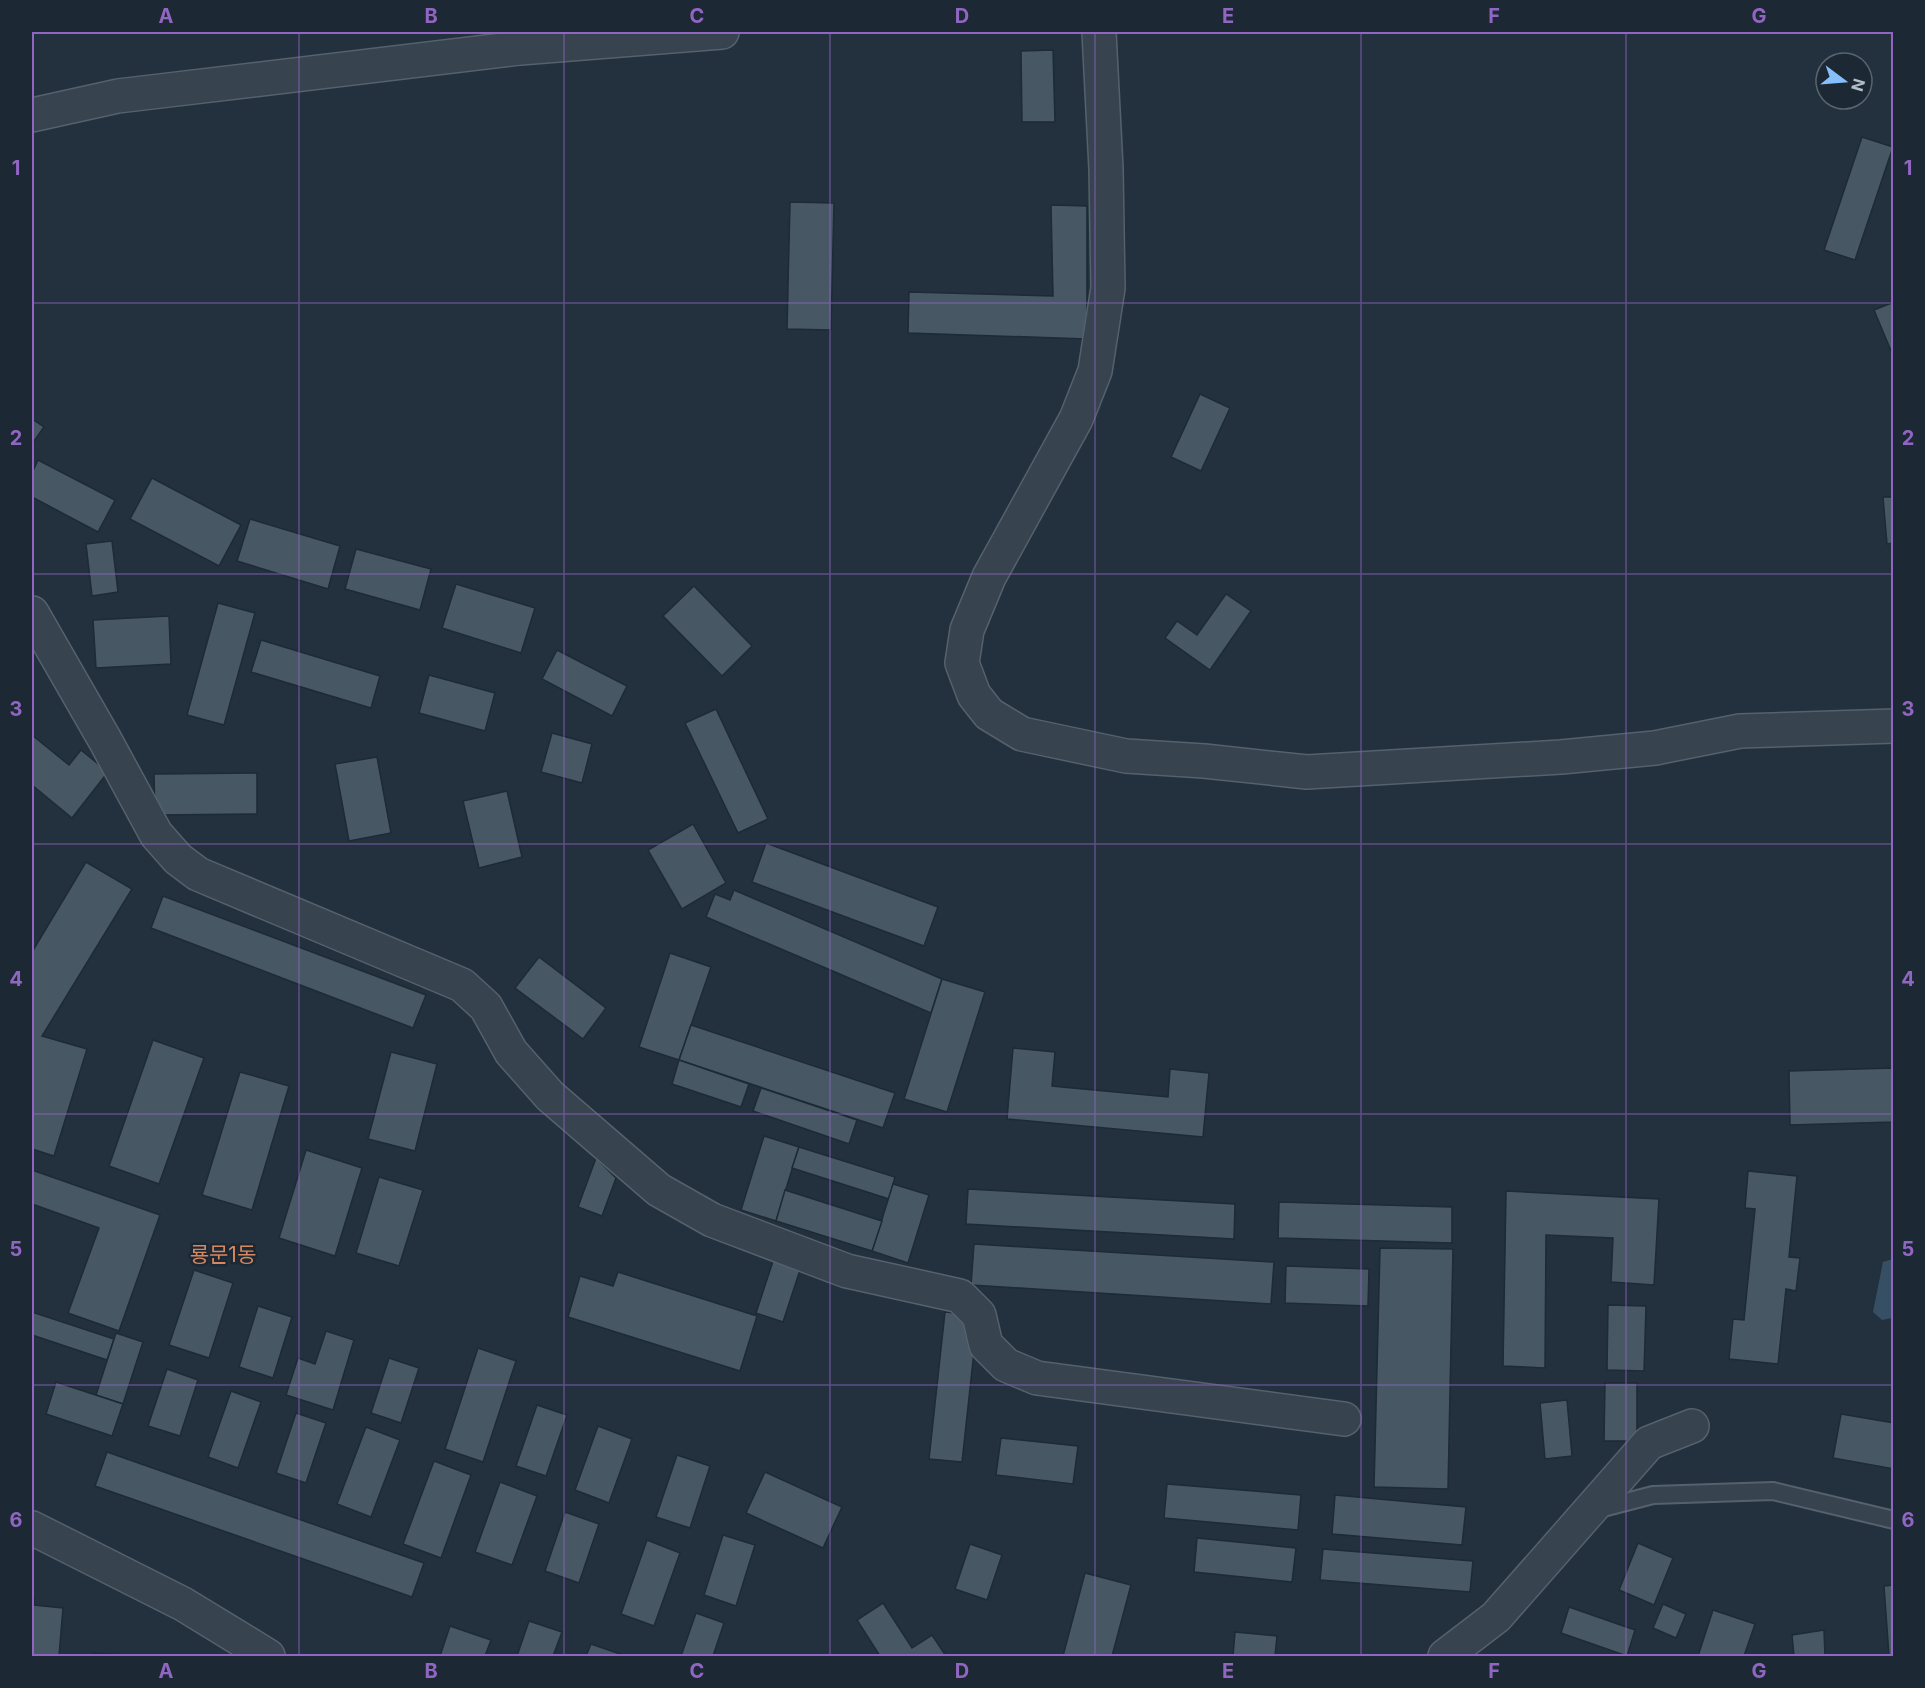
<svg xmlns="http://www.w3.org/2000/svg" width="1925" height="1688" viewBox="0 0 1925 1688" font-family="Inter,'Noto Sans KR',sans-serif">
	<rect width="100%" height="100%" fill="#23313e"/>
	<path fill="#364f65" d="M1893,1259V1313L1892,1318L1882,1320L1873,1312L1883,1262Z"/>
	<g fill="#475764" stroke="#1e2a35" stroke-width="1.5">
		<path d="M1053,50L1055,122H1022L1021,51Z"/>
		<path d="M1862,137L1893,147L1855,260L1824,250Z"/>
		<path d="M790,202L834,203L831,330L787,329Z"/>
		<path d="M1051,205L1087,206V339L908,333L909,292L1053,296Z"/>
		<path d="M1894,302V358L1874,310Z"/>
		<path d="M1200,394L1230,408L1201,471L1171,457Z"/>
		<path d="M32,419L44,427L32,444Z"/>
		<path d="M38,460L115,500L98,532L32,497V473Z"/>
		<path d="M152,478L241,525L219,566L130,519Z"/>
		<path d="M1883,497H1894V543L1887,544Z"/>
		<path d="M250,519L340,546L328,589L237,561Z"/>
		<path d="M112,541L118,592L92,596L86,544Z"/>
		<path d="M356,549L431,569L420,610L345,589Z"/>
		<path d="M456,584L535,608L521,653L442,628Z"/>
		<path d="M694,586L752,646L722,676L663,616Z"/>
		<path d="M1226,594L1251,611L1210,670L1165,638L1177,621L1197,635Z"/>
		<path d="M218,603L255,613L224,725L187,715Z"/>
		<path d="M169,616L171,664L96,668L93,620Z"/>
		<path d="M261,640L380,676L371,708L251,672Z"/>
		<path d="M557,650L627,686L612,716L542,679Z"/>
		<path d="M429,675L495,693L485,731L419,713Z"/>
		<path d="M716,709L768,819L738,833L685,723Z"/>
		<path d="M552,733L592,744L582,783L541,772Z"/>
		<path d="M32,735L69,765L81,750L108,772L72,818L32,785Z"/>
		<path d="M377,757L391,833L349,841L335,764Z"/>
		<path d="M257,773V814L155,815L154,774Z"/>
		<path d="M507,791L522,857L479,868L463,801Z"/>
		<path d="M693,824L726,883L682,909L648,850Z"/>
		<path d="M766,843L938,907L924,946L752,882Z"/>
		<path d="M86,862L132,889L42,1036L87,1049L54,1156L32,1149V952Z"/>
		<path d="M734,890L942,979L931,1013L706,917L715,894L730,900Z"/>
		<path d="M163,896L426,995L413,1028L151,928Z"/>
		<path d="M670,953L711,967L679,1060L639,1047Z"/>
		<path d="M539,957L606,1008L583,1039L515,988Z"/>
		<path d="M942,979L985,992L947,1112L904,1099Z"/>
		<path d="M691,1025L895,1093L883,1128L679,1060Z"/>
		<path d="M153,1040L204,1058L159,1184L109,1166Z"/>
		<path d="M1013,1048L1055,1052L1052,1086L1168,1097L1170,1069L1209,1073L1203,1137L1007,1119Z"/>
		<path d="M391,1052L437,1064L415,1151L368,1139Z"/>
		<path d="M679,1060L749,1084L741,1107L672,1084Z"/>
		<path d="M1894,1068V1122L1790,1125L1789,1071Z"/>
		<path d="M240,1072L289,1086L252,1210L202,1195Z"/>
		<path d="M761,1088L857,1120L849,1144L753,1111Z"/>
		<path d="M764,1136L799,1147L776,1221L741,1210Z"/>
		<path d="M799,1147L895,1177L889,1199L792,1168Z"/>
		<path d="M306,1150L362,1168L335,1256L279,1238Z"/>
		<path d="M596,1158L616,1178L602,1216L578,1207Z"/>
		<path d="M32,1170L160,1215L119,1331L68,1313L99,1228L32,1204Z"/>
		<path d="M1748,1171L1797,1176L1789,1257L1800,1258L1796,1291L1786,1289L1778,1364L1729,1359L1733,1319L1744,1320L1755,1209L1745,1208Z"/>
		<path d="M379,1177L423,1190L399,1266L356,1253Z"/>
		<path d="M893,1184L929,1195L908,1263L872,1251Z"/>
		<path d="M968,1189L1235,1204L1234,1239L966,1224Z"/>
		<path d="M785,1190L882,1221L872,1251L776,1221Z"/>
		<path d="M1506,1191L1659,1199L1654,1285L1611,1282L1613,1238L1546,1235L1545,1368L1503,1366Z"/>
		<path d="M1279,1202L1452,1207V1243L1278,1238Z"/>
		<path d="M974,1244L1274,1262L1271,1304L971,1285Z"/>
		<path d="M1380,1248L1453,1249L1448,1489L1374,1487Z"/>
		<path d="M774,1258L801,1267L783,1322L756,1313Z"/>
		<path d="M1286,1266L1369,1269L1368,1306L1285,1303Z"/>
		<path d="M194,1270L233,1283L209,1358L169,1345Z"/>
		<path d="M618,1272L757,1316L740,1371L568,1317L580,1276L613,1286Z"/>
		<path d="M1608,1305L1646,1306L1644,1371L1607,1370Z"/>
		<path d="M258,1306L292,1317L273,1378L239,1367Z"/>
		<path d="M32,1312L114,1339L107,1360L32,1335Z"/>
		<path d="M945,1312L978,1315L962,1462L929,1459Z"/>
		<path d="M326,1331L354,1340L333,1410L286,1395L298,1358L315,1364Z"/>
		<path d="M116,1333L143,1342L123,1404L96,1395Z"/>
		<path d="M478,1348L516,1361L483,1462L445,1449Z"/>
		<path d="M389,1358L419,1368L401,1423L371,1413Z"/>
		<path d="M167,1369L198,1380L180,1436L148,1426Z"/>
		<path d="M56,1382L123,1404L112,1436L46,1414Z"/>
		<path d="M1605,1383H1637V1441H1604Z"/>
		<path d="M231,1391L261,1402L238,1468L208,1457Z"/>
		<path d="M1567,1400L1572,1456L1545,1459L1540,1403Z"/>
		<path d="M537,1405L567,1415L546,1476L516,1466Z"/>
		<path d="M296,1413L326,1423L306,1483L276,1473Z"/>
		<path d="M1841,1414L1894,1423V1469L1833,1458Z"/>
		<path d="M598,1426L632,1439L609,1503L575,1490Z"/>
		<path d="M366,1427L400,1440L371,1517L337,1504Z"/>
		<path d="M1001,1438L1078,1446L1073,1484L996,1475Z"/>
		<path d="M107,1452L424,1563L412,1597L95,1486Z"/>
		<path d="M677,1455L710,1466L690,1528L656,1517Z"/>
		<path d="M434,1461L471,1475L441,1558L403,1544Z"/>
		<path d="M765,1472L842,1507L823,1548L746,1513Z"/>
		<path d="M500,1482L537,1496L512,1565L475,1552Z"/>
		<path d="M1167,1484L1301,1495L1298,1530L1164,1518Z"/>
		<path d="M1335,1495L1466,1507L1462,1545L1332,1534Z"/>
		<path d="M565,1512L599,1524L579,1583L545,1571Z"/>
		<path d="M723,1535L755,1545L736,1606L704,1595Z"/>
		<path d="M1197,1538L1296,1548L1292,1582L1194,1572Z"/>
		<path d="M647,1540L680,1553L654,1626L621,1614Z"/>
		<path d="M1638,1543L1673,1558L1654,1605L1619,1590Z"/>
		<path d="M970,1544L1002,1555L987,1600L955,1589Z"/>
		<path d="M1323,1549L1473,1561L1470,1592L1320,1580Z"/>
		<path d="M1085,1573L1131,1585L1112,1656H1063Z"/>
		<path d="M1894,1585V1656H1884H1889L1884,1586Z"/>
		<path d="M32,1596L34,1597V1605L63,1608L59,1656H32Z"/>
		<path d="M883,1603L912,1648L932,1635L946,1656H880L857,1620Z"/>
		<path d="M1663,1604L1686,1614L1676,1638L1653,1628Z"/>
		<path d="M1569,1607L1635,1630L1627,1656L1561,1633Z"/>
		<path d="M1713,1610L1755,1624L1744,1656H1698Z"/>
		<path d="M696,1613L724,1623L713,1656H681Z"/>
		<path d="M529,1621L562,1632L553,1656H517Z"/>
		<path d="M450,1626L491,1640L485,1656H440Z"/>
		<path d="M1824,1630L1825,1656H1794L1792,1635Z"/>
		<path d="M1235,1632L1277,1636L1275,1656H1233Z"/>
		<path d="M591,1644L623,1655V1656H586Z"/>
		<path d="M93,1653L139,1656H93Z"/>
	</g>
	<g fill="none" stroke-linecap="round" stroke-linejoin="round">
		<g stroke="#55616c" stroke-width="20">
			<path id="service" d="M1595,1510L1653,1495L1773,1491L1894,1520"/>
		</g>
		<g stroke="#55616c" stroke-width="36">
			<g id="minor">
				<path d="M1099,32L1106,169L1108,288L1095,371L1076,419L989,577L967,630L962,663L974,695L989,714L1022,734L1126,756L1204,761L1307,772L1561,757L1655,748L1740,731L1894,726"/>
				<path d="M32,115L118,96L520,48L722,32"/>
				<path d="M32,613L105,740L156,834L178,859L198,874L462,985L486,1007L511,1052L550,1096L659,1190L712,1220L847,1271L960,1296L979,1315L986,1345L1006,1365L1037,1378L1344,1419"/>
				<path d="M32,1528L183,1604L268,1656"/>
				<path d="M1445,1656L1496,1617L1649,1443L1692,1426"/>
			</g>
		</g>
		<use href="#service" stroke="#37434e" stroke-width="16"/>
		<use href="#minor" stroke="#37434e" stroke-width="33"/>
	</g>
	<path fill="none" stroke="#9166c3" stroke-width="1.5" stroke-opacity="0.55" d="M299,32V1656M564,32V1656M830,32V1656M1095,32V1656M1361,32V1656M1626,32V1656M32,303H1894M32,574H1894M32,844H1894M32,1114H1894M32,1385H1894"/>
	<g text-anchor="middle" dominant-baseline="central" stroke-width="5" stroke-linejoin="round" paint-order="stroke">
		<g font-size="21" fill="#d78860" stroke="#1c2833">
			<text x="223" y="1254">룡문1동</text>
		</g>
	</g>
	<rect width="1925" height="1688" fill="none" stroke="#1c2833" stroke-width="66"/>
	<g transform="translate(1844 81) rotate(106)"><circle r="28" fill="#1c2833" stroke="#58646f" stroke-width="1.5"/>
	<path d="M0-4.5L10 22L0 15L-10 22Z" fill="#87bffa"/>
	<text y="-9" font-size="16" font-weight="bold" text-anchor="middle" fill="#b3bec9">N</text>
	</g>
	<rect x="33" y="33" width="1859" height="1622" fill="none" stroke="#9166c3" stroke-width="2"/>
	<g font-size="20" text-anchor="middle" font-weight="bold" fill="#9166c3">
		<text x="166" y="23">A</text>
		<text x="431" y="23">B</text>
		<text x="697" y="23">C</text>
		<text x="962" y="23">D</text>
		<text x="1228" y="23">E</text>
		<text x="1494" y="23">F</text>
		<text x="1759" y="23">G</text>
		<text x="16" y="175">1</text>
		<text x="1908" y="175">1</text>
		<text x="16" y="445">2</text>
		<text x="1908" y="445">2</text>
		<text x="16" y="716">3</text>
		<text x="1908" y="716">3</text>
		<text x="16" y="986">4</text>
		<text x="1908" y="986">4</text>
		<text x="16" y="1256">5</text>
		<text x="1908" y="1256">5</text>
		<text x="16" y="1527">6</text>
		<text x="1908" y="1527">6</text>
		<text x="166" y="1678">A</text>
		<text x="431" y="1678">B</text>
		<text x="697" y="1678">C</text>
		<text x="962" y="1678">D</text>
		<text x="1228" y="1678">E</text>
		<text x="1494" y="1678">F</text>
		<text x="1759" y="1678">G</text>
	</g>
</svg>
